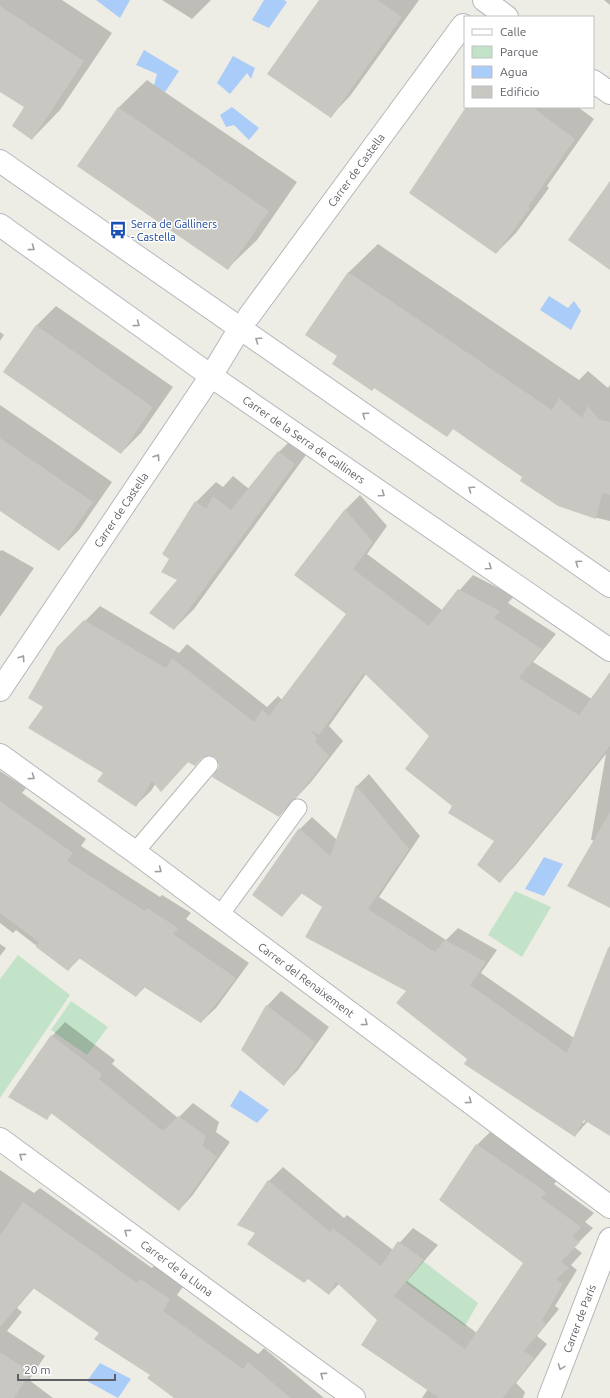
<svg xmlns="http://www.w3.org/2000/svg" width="610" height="1398" viewBox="0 0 610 1398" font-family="Ubuntu,sans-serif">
	<rect width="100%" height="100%" fill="#eeede5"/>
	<g fill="#c3e3c8">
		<path d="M515,891L551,907L522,957L488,935Z"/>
		<path d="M18,955L70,995L0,1098V979Z"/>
		<path d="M71,1001L108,1027L87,1055L51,1030Z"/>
		<path d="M423,1261L478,1303L465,1326L405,1282Z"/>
	</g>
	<g fill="#aaccf8">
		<path d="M96,0H130L120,18Z"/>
		<path d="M264,0H284L287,2L269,28L252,20Z"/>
		<path d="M144,50L179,71L165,92L154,85L157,74L136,65Z"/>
		<path d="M233,56L255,68L251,79L247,73L230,94L217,83Z"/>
		<path d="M232,107L259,128L249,140L234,125L226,127L220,115Z"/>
		<path d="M549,296L568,308L574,301L581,311L571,330L540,310Z"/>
		<path d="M544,857L563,864L544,896L525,889Z"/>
		<path d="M240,1090L269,1110L257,1123L230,1106Z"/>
		<path d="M100,1363L131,1379L118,1398L87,1381Z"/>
	</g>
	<g fill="#0003" fill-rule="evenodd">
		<path d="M0,0H62L112,33L60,110L32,139L26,107L0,90Z"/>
		<path d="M162,0H211L192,19Z"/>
		<path d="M320,0H419L350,96L331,116Z"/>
		<path d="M604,0H610V5Z"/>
		<path d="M147,80L297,182L257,240L228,268L118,108Z"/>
		<path d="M467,107H578L594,119L547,186L549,188L516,233L496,253Z"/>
		<path d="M378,244L579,380L588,371L608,388L610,385V521L593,517L524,476L454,428L447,435L375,387L372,390L338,356L306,334L349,272Z"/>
		<path d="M56,306L173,387L141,433L121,453L36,326Z"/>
		<path d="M0,332L4,335L0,341Z"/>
		<path d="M0,405L112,482L79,530L59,550L0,509Z"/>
		<path d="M299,432L314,444L194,609L174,629L179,580L171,559L163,554L196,502L216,482L223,487L233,476L249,489L279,452Z"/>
		<path d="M360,495L387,526L367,554L442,610L473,575L514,596L508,603L556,634L533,662L592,699L610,677V907L598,842L591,840L606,754L514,867L499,882L495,840L454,806L430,735L366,674L329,726L343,741L311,782L279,816L220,767L216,756L205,755L189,761L161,790L156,783L151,791L136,805L45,706L58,648L100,606L179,653L187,644L267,707L278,696L282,700L348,613L345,510Z"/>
		<path d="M2,550L34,568L0,617V551Z"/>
		<path d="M0,771L26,788L22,793L86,839L81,846L160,897L162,895L191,913L186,919L249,963L216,1008L201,1022L145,987L136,996L80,958L68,970L16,930L13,933L0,923Z"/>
		<path d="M369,774L420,836L379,897L446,940L458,928L497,950L481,973L574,1038L610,945V1126L588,1121L575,1136L468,1059L408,990L323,906L302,893L282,916L253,895L300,829L312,817L337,840L357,786ZM586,1115L588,1116L584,1123H582Z"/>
		<path d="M0,944L6,948L0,956Z"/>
		<path d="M281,991L329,1027L298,1070L284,1084L242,1050L267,1006Z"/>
		<path d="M65,1022L115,1060L112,1064L178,1118L193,1103L219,1122L216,1132L230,1142L192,1196L179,1210L52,1113L46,1119L52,1036Z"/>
		<path d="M491,1131L560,1177L554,1184L594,1213L585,1222L593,1228L574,1247L582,1253L571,1265L577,1270L555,1306L559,1309L537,1336L547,1344L516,1383L525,1392L523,1398H422L428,1389L378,1320L339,1284L329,1294L256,1232L269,1181L283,1167L344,1218L347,1215L393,1250L413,1228L438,1245L407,1281L477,1333L525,1263L477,1145Z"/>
		<path d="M0,1170L34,1193L40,1188L152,1268L156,1264L185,1284L177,1295L258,1354L264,1348L324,1398H189L100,1332L34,1288L17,1308L22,1312L7,1331L45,1356L29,1380L53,1398H0Z"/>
	</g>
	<g fill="#c9c7c2">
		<path d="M319,0H378L402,17L331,118L267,74Z"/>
		<path d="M0,6L84,61L32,140L12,126L24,107L0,92Z"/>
		<path d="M118,107L269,211L228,270L77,166Z"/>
		<path d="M466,107H532L575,139L528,207L530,208L496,254L409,193Z"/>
		<path d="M610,181V270L568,240Z"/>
		<path d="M348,272L552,410L559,398L582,418L588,406L599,420L610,422V495L602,493L596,519L558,506L520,481L522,477L453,429L447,437L374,388L372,391L332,364L337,356L305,335Z"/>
		<path d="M36,325L153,407L121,454L3,372Z"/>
		<path d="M0,438L93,502L59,551L0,511Z"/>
		<path d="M278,451L295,464L174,630L149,613L177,580L161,572L169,559L162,554L195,501L206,509L213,496L231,510Z"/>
		<path d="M345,509L373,542L353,569L429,626L458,589L500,611L494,618L542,649L519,678L579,715L610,672V746L500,883L477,865L494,841L448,813L452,806L405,769L429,736L364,673L319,735L310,729L317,738L315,741L329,756L296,798L290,802L279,817L212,777L219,767L218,762L216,758L210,755L202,758L195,766L188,762L161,792L152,781L136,807L97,781L103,773L28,728L43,707L28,698L57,647L84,620L166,668L172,658L254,722L262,710L269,716L346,614L294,575Z"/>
		<path d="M356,785L409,849L368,909L435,952L445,940L486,962L470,985L567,1053L608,948H610V1136L584,1120L575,1137L464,1064L467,1059L396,1003L406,991L305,937L322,907L301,893L282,917L252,895L299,828L330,856Z"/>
		<path d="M0,801L73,853L67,861L145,911L147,908L178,928L173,934L236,978L201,1023L144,987L136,997L79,958L68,971L36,947L39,942L0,913Z"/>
		<path d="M610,812V908L567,886Z"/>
		<path d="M266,1005L315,1042L284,1086L241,1050Z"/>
		<path d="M51,1035L102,1074L99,1079L163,1131L178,1116L206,1136L203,1146L217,1157L179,1211L51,1113L47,1120L8,1097Z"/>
		<path d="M476,1144L546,1192L541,1198L581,1227L572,1237L580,1242L561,1262L569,1268L556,1279L563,1284L542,1320L546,1324L524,1351L534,1358L503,1398H439L361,1345L377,1320L336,1282L329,1295L308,1279L304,1283L247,1244L255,1233L237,1225L268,1180L330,1232L333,1228L381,1266L398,1241L424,1260L394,1296L465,1349L523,1263L439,1200Z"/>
		<path d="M23,1202L137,1283L140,1279L170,1299L163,1311L243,1369L248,1362L291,1398H174L147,1378L150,1375L94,1339L99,1333L33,1288L0,1327V1236Z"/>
		<path d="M0,1352L31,1372L14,1398H0Z"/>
	</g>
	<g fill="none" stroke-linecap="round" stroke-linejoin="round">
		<g stroke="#b5b6bb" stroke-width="19">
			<g id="lane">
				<path d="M135,852L209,765"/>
				<path d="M220,915L298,808"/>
			</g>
		</g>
		<g stroke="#b5b6bb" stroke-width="24">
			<g id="street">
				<path d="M484,0L507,17"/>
				<path d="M593,81L610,93"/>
				<path id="s1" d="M249,316L463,25"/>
				<path id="s2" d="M0,690L211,376L240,328"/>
				<path id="s3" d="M0,755L135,852L610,1207"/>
				<path id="s4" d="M0,1139L354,1398"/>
				<path id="s5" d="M549,1398L610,1239"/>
			</g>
		</g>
		<g stroke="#b6b8bd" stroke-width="24">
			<g id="secondary">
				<path d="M0,161L610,586"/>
				<path id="s6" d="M0,225L211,376L610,650"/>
			</g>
		</g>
		<use href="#lane" stroke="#fff" stroke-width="17"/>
		<use href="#street" stroke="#fff" stroke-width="22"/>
		<use href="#secondary" stroke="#fff" stroke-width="22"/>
	</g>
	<defs><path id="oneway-chevron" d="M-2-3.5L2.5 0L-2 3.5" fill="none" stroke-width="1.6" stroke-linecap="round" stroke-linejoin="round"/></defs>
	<g stroke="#9e9fa2">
		<use href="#oneway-chevron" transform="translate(32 248) rotate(36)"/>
		<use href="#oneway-chevron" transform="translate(137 324) rotate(36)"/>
		<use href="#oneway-chevron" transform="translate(258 340) rotate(-145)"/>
		<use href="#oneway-chevron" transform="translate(365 415) rotate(-145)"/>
		<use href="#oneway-chevron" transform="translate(157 457) rotate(-56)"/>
		<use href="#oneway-chevron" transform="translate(471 489) rotate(-145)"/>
		<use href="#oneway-chevron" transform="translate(382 494) rotate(35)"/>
		<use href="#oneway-chevron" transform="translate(578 563) rotate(-145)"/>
		<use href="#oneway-chevron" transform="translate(489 567) rotate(35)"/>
		<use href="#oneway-chevron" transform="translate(22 658) rotate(-56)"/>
		<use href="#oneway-chevron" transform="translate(32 777) rotate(36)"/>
		<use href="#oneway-chevron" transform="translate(159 870) rotate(37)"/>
		<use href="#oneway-chevron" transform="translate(365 1023) rotate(37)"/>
		<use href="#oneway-chevron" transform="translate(469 1101) rotate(37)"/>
		<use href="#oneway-chevron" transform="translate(22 1156) rotate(-144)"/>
		<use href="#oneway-chevron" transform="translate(127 1232) rotate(-144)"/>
		<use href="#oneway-chevron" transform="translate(561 1367) rotate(111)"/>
		<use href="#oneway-chevron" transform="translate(323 1375) rotate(-144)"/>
	</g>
	<defs>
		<g id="bus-bare" transform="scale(1.38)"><path d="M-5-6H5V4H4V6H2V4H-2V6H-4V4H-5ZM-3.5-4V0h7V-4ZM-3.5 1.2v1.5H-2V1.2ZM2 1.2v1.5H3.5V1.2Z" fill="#1a4fb4" stroke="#fff" stroke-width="2.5" paint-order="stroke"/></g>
	</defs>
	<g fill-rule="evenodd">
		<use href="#bus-bare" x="118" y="230"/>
	</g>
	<g text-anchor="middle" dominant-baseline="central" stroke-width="3" stroke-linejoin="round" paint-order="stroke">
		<g font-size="11" fill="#5d5f64" stroke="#fff">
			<text stroke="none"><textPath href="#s1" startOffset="181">Carrer de Castella</textPath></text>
			<text stroke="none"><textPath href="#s6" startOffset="372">Carrer de la Serra de Galliners</textPath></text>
			<text stroke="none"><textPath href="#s2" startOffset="217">Carrer de Castella</textPath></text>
			<text stroke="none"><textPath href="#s3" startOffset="380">Carrer del Renaixement</textPath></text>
			<text stroke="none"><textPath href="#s4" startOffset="219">Carrer de la Lluna</textPath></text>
			<text stroke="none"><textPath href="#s5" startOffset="85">Carrer de París</textPath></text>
		</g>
		<g font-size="11" fill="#164399" stroke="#fff" text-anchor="start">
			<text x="131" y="224">Serra de Galliners<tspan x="131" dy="13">- Castella</tspan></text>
		</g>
	</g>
	<rect x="464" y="16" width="130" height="92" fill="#ffffff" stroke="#bebfc1"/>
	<rect x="472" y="29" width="20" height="6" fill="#ffffff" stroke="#bebfc1"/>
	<text x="500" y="36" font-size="12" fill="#5d5f64">Calle</text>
	<rect x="472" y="46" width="20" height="12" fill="#c3e3c8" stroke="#bebfc1"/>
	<text x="500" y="56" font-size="12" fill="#5d5f64">Parque</text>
	<rect x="472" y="66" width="20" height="12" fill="#aaccf8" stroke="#bebfc1"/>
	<text x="500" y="76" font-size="12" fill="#5d5f64">Agua</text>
	<rect x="472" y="86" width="20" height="12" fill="#c9c7c2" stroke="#bebfc1"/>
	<text x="500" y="96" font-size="12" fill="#5d5f64">Edificio</text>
	<path d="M18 1374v6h97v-6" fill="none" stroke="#5d5f64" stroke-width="2"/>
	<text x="24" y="1374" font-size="12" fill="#5d5f64" stroke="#ffffff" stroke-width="3" paint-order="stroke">20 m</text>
</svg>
